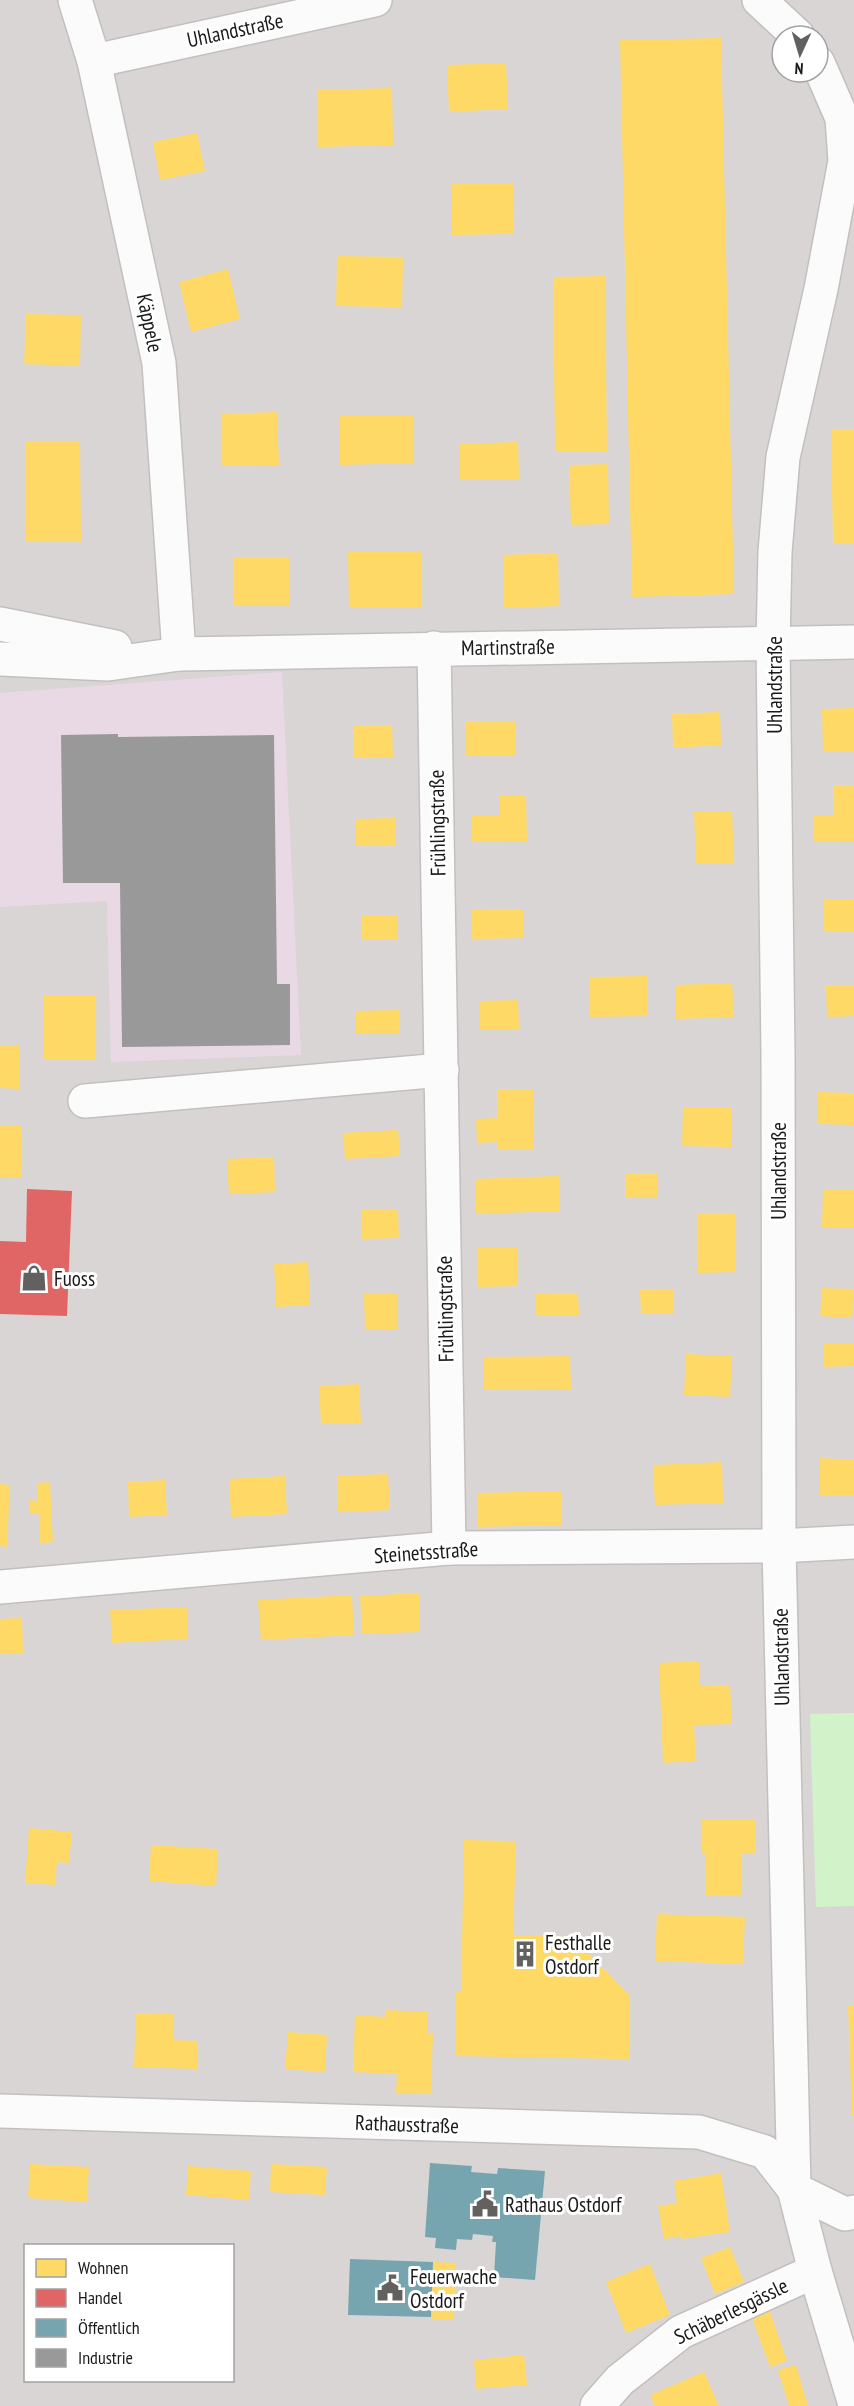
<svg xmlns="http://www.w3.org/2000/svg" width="854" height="2406" viewBox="0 0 854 2406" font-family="'PT Sans Narrow',sans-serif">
	<rect width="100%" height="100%" fill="#eae5e2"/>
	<path fill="#d9d5d4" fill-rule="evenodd" d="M0,0H854V2406H0ZM782,36H818V72H782ZM26,2246H232V2380H26Z"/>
	<path fill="#e8d9e5" d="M282,672L301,1055L111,1062L107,901L0,907V693Z"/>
	<path fill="#d2f3c9" d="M854,1713V1906L816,1907L810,1714Z"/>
	<g fill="#ffd966">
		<path d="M721,38L734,594L632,597L620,40Z"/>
		<path d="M506,63L508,109L449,112L447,65Z"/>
		<path d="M392,88L393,145L318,147L317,90Z"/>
		<path d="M197,133L205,171L160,180L153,142Z"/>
		<path d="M451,184H513L514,234L451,235Z"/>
		<path d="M337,256L403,257L402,307L336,306Z"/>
		<path d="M228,269L240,319L191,332L179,282Z"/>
		<path d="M605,276L607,451L555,452L553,277Z"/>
		<path d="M26,314L81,315L80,366L24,364Z"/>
		<path d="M277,412L279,465L222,466L221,414Z"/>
		<path d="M413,415V463L340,465L339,416Z"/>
		<path d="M831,429H854V543L833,544Z"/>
		<path d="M26,442H80L81,542H26Z"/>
		<path d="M518,442L519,479L460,480L459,444Z"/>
		<path d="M608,464L609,524L571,525L569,465Z"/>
		<path d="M421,551L422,607H349L348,552Z"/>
		<path d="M558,553L559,606L504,608L503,555Z"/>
		<path d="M233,557H289V605H234Z"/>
		<path d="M854,708V751L823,752L822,709Z"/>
		<path d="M720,712L721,745L673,748L672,714Z"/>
		<path d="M515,721L516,755L466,756V722Z"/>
		<path d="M353,725H392L393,757L354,758Z"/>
		<path d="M854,785V841L813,842V816L834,815L833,786Z"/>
		<path d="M500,796H526L527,841L472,842V816H500Z"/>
		<path d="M732,811L734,863L696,864L694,812Z"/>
		<path d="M395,818V846H356V819Z"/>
		<rect x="823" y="900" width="31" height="32"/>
		<path d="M523,909V938L472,939L471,910Z"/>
		<path d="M361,915H397L398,939L362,940Z"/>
		<path d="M648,976V1016L589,1017V977Z"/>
		<path d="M732,983L734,1017L676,1019L675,985Z"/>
		<path d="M854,985V1016L827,1017L826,986Z"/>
		<path d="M44,995H96V1060H43Z"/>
		<path d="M518,1000L519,1029H480L479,1001Z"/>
		<path d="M399,1010L400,1033L356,1034L355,1011Z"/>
		<path d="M0,1046H19V1089L0,1088Z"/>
		<path d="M533,1089L534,1150H498V1142L477,1143L476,1119L498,1118L497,1090Z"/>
		<path d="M818,1092L854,1093V1125L818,1124Z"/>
		<path d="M683,1107L732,1108L731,1147L682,1146Z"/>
		<path d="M0,1126H22V1178L0,1177Z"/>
		<path d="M398,1130L400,1156L345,1159L343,1133Z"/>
		<path d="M274,1157L275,1192L229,1194L227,1159Z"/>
		<rect x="625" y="1173" width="32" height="24"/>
		<path d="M559,1176L560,1211L476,1214L475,1179Z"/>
		<path d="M823,1190H854V1228L822,1227Z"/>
		<path d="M362,1210H398L399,1238L362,1239Z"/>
		<path d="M697,1213H735L736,1272L698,1273Z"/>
		<path d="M518,1247V1286L478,1287V1248Z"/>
		<path d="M308,1262L310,1305L276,1307L274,1264Z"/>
		<path d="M822,1288L854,1289L852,1318L820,1316Z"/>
		<path d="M674,1289V1314H641L640,1290Z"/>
		<path d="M578,1293L579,1316H536L535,1294Z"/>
		<path d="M364,1294H398V1329H365Z"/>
		<path d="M823,1344H854V1366L823,1367Z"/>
		<path d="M686,1354L732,1356L730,1397L684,1395Z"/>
		<path d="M570,1356L571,1389L484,1390V1357Z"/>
		<path d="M359,1384L361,1423L321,1424L319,1386Z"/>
		<path d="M820,1458L854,1460V1496L819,1495Z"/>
		<path d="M722,1462L723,1503L655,1505L653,1465Z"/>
		<path d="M388,1474L390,1510L338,1512L337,1476Z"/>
		<path d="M285,1476L287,1514L231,1517L229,1479Z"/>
		<path d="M165,1480L167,1515L129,1517L128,1482Z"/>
		<path d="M50,1482L53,1542L40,1543L39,1513H29V1500L38,1501L37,1483Z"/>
		<path d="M0,1484L10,1485L7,1547L0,1546Z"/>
		<path d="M562,1491V1525L477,1527V1493Z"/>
		<path d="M419,1593L420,1632L362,1634L360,1596Z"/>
		<path d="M352,1595L354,1635L261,1640L258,1600Z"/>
		<path d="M187,1607L188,1639L112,1643L110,1610Z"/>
		<path d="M22,1618L23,1653L0,1654V1619Z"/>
		<path d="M699,1661L700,1686L730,1685L732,1724L694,1725L696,1761L663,1763L659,1663Z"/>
		<path d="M702,1819L756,1820L755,1853H741V1896H705L706,1853H702Z"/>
		<path d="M29,1828L72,1832L69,1863L57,1862L55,1885L25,1883Z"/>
		<path d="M464,1840L516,1841L513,1935L572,1937L630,1996L629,2059L455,2056L456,1992H461Z"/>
		<path d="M151,1845L218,1849L216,1886L149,1881Z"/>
		<path d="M657,1914L745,1917L743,1964L655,1961Z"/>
		<path d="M848,2006H854V2116H852Z"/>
		<path d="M386,2010L428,2012L427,2034H433L431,2094L396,2093L397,2074L353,2072L355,2015L386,2017Z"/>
		<path d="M136,2013L174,2014L173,2040L198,2041L197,2069L134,2067Z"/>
		<path d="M288,2032L327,2035L325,2072L285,2069Z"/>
		<path d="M30,2164L89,2167L87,2202L28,2198Z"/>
		<path d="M271,2164L327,2167L325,2195L270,2192Z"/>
		<path d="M188,2166L251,2171L249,2200L186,2195Z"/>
		<path d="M721,2173L730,2232L682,2239V2236L664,2239L658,2206L677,2203L674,2181Z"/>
		<path d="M730,2247L744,2282L715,2294L701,2258Z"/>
		<path d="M433,2262L456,2263L454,2320L431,2319Z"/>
		<path d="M650,2264L670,2315L626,2333L606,2282Z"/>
		<path d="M769,2309L787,2361L770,2367L751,2315Z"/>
		<path d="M524,2355L527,2385L476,2389L474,2360Z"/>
		<path d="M796,2365L808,2406H789L778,2370Z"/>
		<path d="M704,2372L719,2406H655L650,2395Z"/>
	</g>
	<path fill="#e06666" d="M27,1189L72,1191L67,1316L0,1314V1241L26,1242Z"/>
	<g fill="#76a5af">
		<path d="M430,2163L472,2166L471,2172L497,2174L498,2168L545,2171L535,2280L494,2277L496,2242H492L493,2236L473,2234L472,2240L457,2239L456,2250L435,2248L436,2238L425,2237Z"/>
		<path d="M350,2259L433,2262L431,2317L348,2315Z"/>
	</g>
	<path fill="#999" d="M118,734V737L274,735L277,984H290V1045L122,1047L120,883H63L61,735Z"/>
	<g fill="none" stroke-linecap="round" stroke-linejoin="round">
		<g stroke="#c2c0be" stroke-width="36">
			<g id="minor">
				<path d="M75,0L94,61L159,363L179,654"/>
				<path d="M759,0L798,36"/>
				<path d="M94,61L375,0"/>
				<path d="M818,63L842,118L845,161L821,289L783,457L775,552L773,643L778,1055L779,1546L794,2189L815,2271L854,2401"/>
				<path d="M0,624L115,647"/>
				<path d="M434,648L449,1548"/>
				<path d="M0,659L108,664L179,654L854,642"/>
				<path d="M85,1101L442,1070"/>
				<path d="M0,1587L449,1548L779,1546L854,1542"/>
				<path d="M0,2111L699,2132L765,2152L794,2189L845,2214L854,2212"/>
				<path d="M597,2406L620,2380L681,2332L815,2271"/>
			</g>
		</g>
		<use href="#minor" stroke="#fcfbfb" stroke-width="33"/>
	</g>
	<defs>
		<g id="shop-bare" transform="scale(2.07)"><path d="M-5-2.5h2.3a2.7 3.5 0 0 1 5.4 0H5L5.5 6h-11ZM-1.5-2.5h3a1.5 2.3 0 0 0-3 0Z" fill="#636160" stroke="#fff" stroke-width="2.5" paint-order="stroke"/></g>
		<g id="building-bare" transform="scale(2.07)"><path d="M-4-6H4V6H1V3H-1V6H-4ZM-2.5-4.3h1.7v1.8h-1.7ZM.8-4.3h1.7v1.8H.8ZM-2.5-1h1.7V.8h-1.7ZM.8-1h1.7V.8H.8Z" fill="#636160" stroke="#fff" stroke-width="2.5" paint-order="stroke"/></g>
		<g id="civic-bare" transform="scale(2.07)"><path d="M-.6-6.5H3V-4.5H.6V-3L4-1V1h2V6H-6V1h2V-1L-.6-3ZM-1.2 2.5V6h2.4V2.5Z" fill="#636160" stroke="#fff" stroke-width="2.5" paint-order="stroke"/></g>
	</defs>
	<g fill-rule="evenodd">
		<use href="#shop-bare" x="34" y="1278"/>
		<use href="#building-bare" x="525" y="1954"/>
		<use href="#civic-bare" x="485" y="2204"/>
		<use href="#civic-bare" x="390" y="2288"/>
	</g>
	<g text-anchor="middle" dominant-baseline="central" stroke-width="6" stroke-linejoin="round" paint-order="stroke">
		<g font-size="21" fill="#1a1a1a" stroke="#fff">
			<text transform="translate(235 30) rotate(-12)">Uhlandstraße</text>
			<text transform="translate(150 323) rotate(78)">Käppele</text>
			<text transform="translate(508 647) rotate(-1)">Martinstraße</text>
			<text transform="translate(774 685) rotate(-90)">Uhlandstraße</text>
			<text transform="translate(437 823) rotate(-91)">Frühlingstraße</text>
			<text transform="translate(778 1171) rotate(-90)">Uhlandstraße</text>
			<text transform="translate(445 1309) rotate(-91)">Frühlingstraße</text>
			<text transform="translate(426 1552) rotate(-4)">Steinetsstraße</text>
			<text transform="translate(781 1657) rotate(-91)">Uhlandstraße</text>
			<text transform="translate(407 2124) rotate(2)">Rathausstraße</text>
			<text transform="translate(731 2311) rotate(-26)">Schäberlesgässle</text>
		</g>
		<g font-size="21" fill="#1a1a1a" stroke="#fff" text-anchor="start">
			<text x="54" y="1278">Fuoss</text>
			<text x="545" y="1942">Festhalle<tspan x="545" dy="24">Ostdorf</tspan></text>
			<text x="505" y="2204">Rathaus Ostdorf</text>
			<text x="410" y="2276">Feuerwache<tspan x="410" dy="24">Ostdorf</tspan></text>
		</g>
	</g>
	<rect x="24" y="2244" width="210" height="138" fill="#ffffff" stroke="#a3a3a3" stroke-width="1.5"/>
	<rect x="36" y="2259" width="30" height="18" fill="#ffd966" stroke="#a3a3a3" stroke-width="1.5"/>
	<text x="78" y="2274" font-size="18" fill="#1a1a1a">Wohnen</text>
	<rect x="36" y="2289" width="30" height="18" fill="#e06666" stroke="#a3a3a3" stroke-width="1.5"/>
	<text x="78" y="2304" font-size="18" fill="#1a1a1a">Handel</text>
	<rect x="36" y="2319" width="30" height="18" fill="#76a5af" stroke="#a3a3a3" stroke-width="1.5"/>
	<text x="78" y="2334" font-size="18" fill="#1a1a1a">Öffentlich</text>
	<rect x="36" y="2349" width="30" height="18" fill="#999999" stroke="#a3a3a3" stroke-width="1.5"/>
	<text x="78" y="2364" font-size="18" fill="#1a1a1a">Industrie</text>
	<g transform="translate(800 54) rotate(184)"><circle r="28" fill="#ffffff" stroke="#a3a3a3" stroke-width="1.5"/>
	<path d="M0-4.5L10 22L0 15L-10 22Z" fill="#636160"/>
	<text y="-9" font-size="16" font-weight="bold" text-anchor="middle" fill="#1a1a1a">N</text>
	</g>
</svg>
